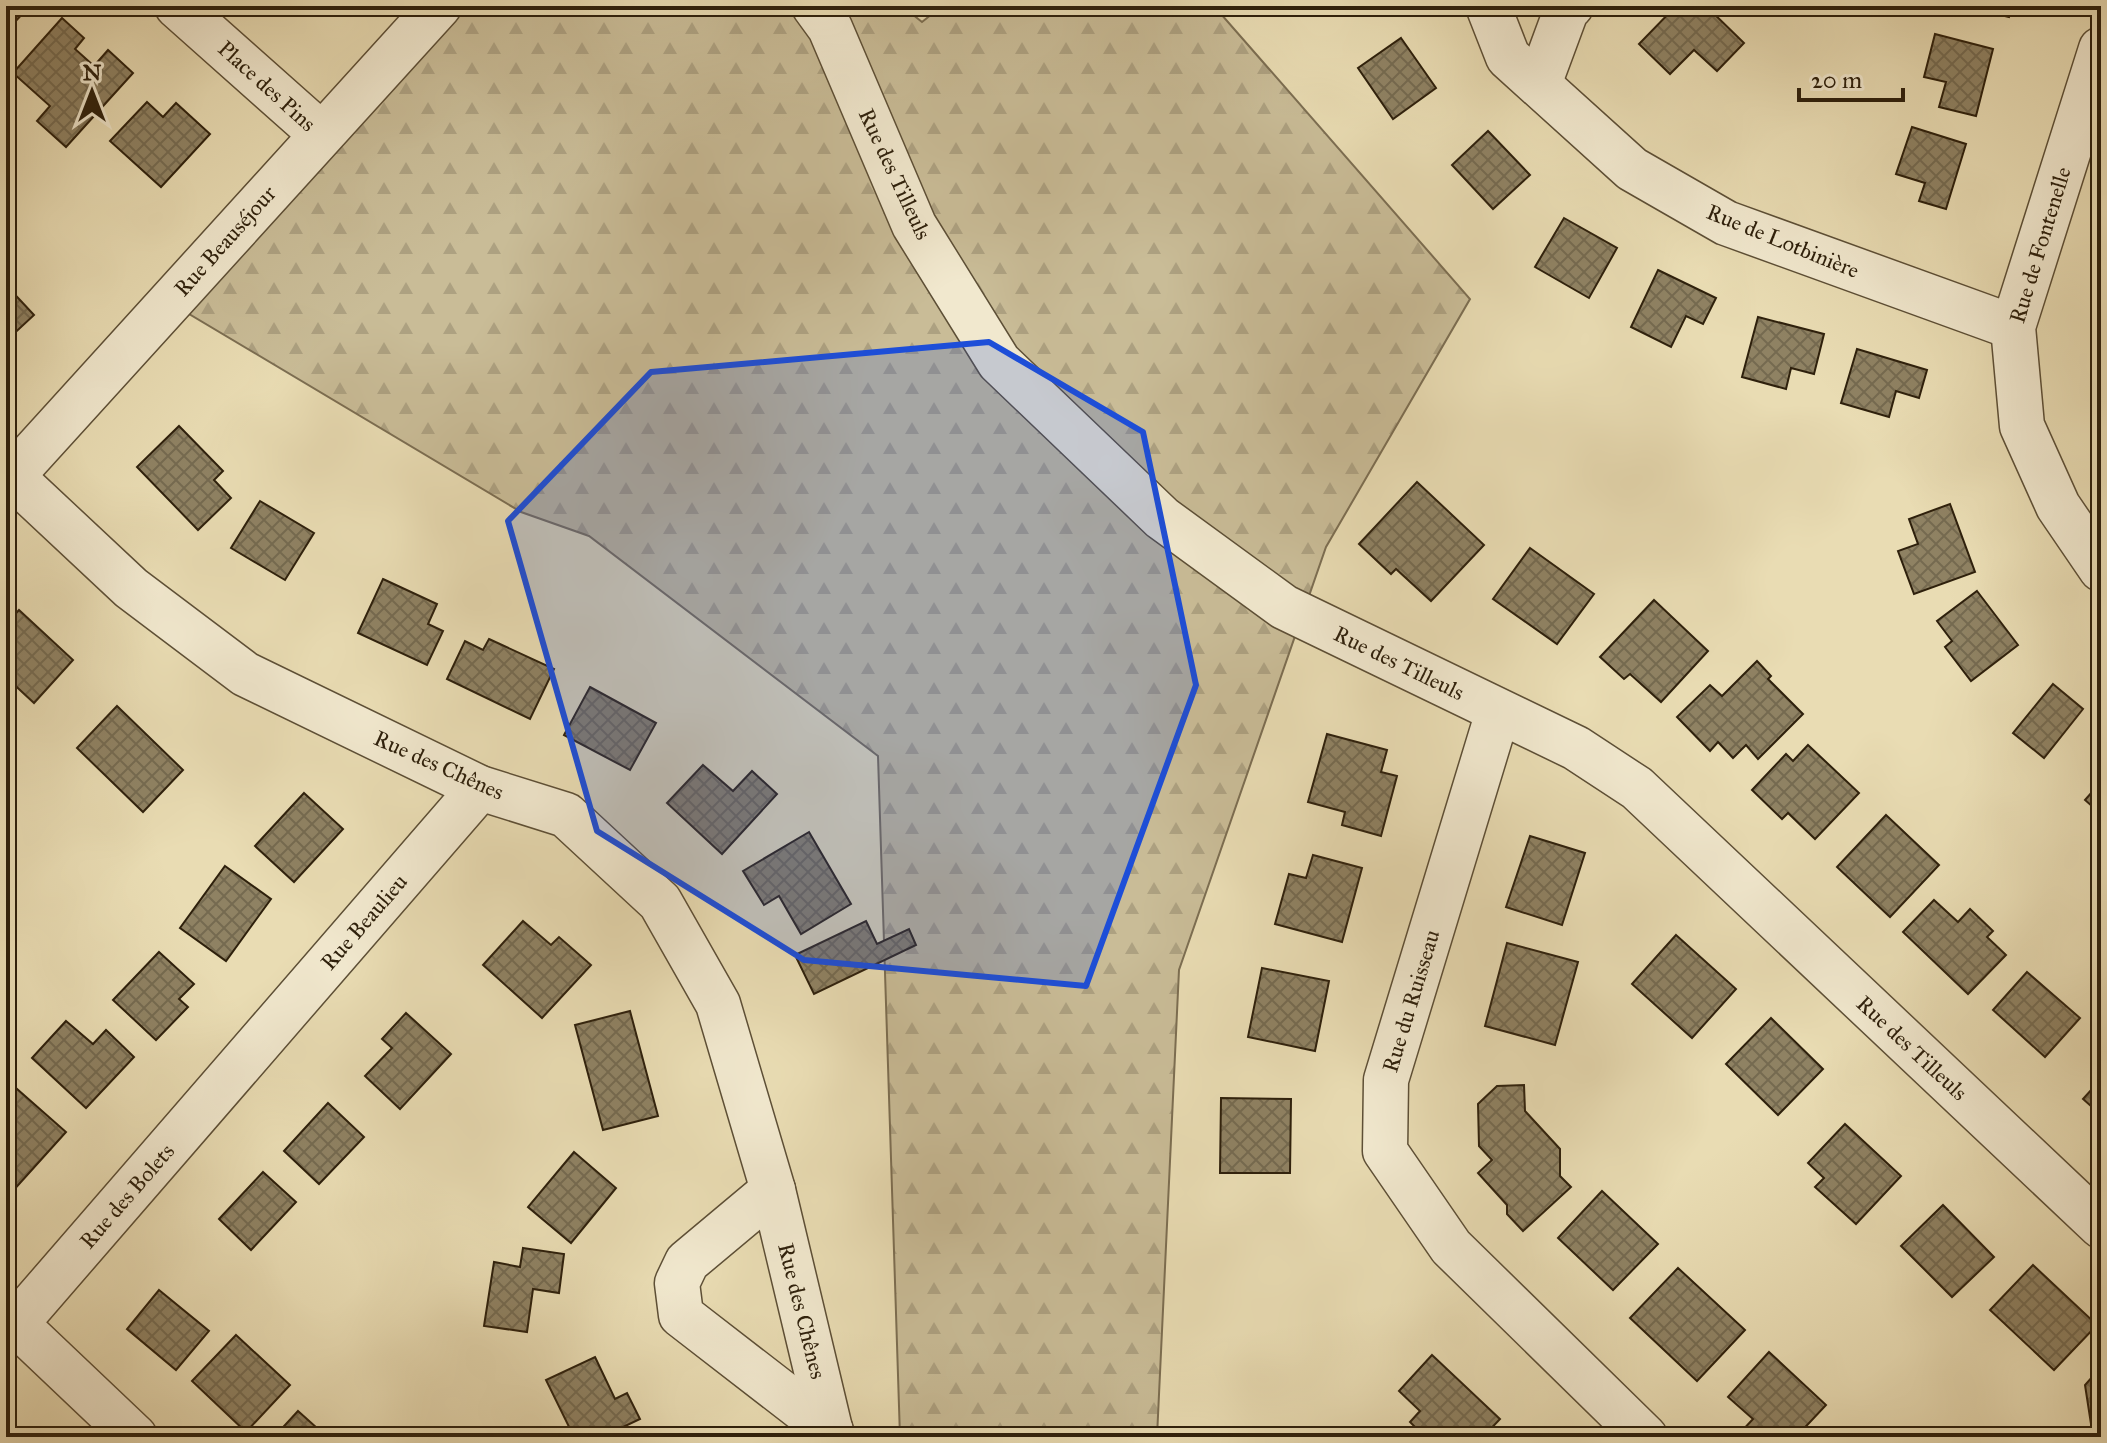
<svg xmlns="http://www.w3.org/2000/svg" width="2107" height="1443" viewBox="0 0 2107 1443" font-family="'IM FELL Great Primer',serif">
	<defs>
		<pattern id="forest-firs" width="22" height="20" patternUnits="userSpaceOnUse" patternTransform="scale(2)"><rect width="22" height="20" fill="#c9bc97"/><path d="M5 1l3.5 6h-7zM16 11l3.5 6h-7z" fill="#ada181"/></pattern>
		<pattern id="building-cross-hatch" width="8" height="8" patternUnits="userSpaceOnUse" patternTransform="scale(2)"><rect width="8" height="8" fill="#8f8263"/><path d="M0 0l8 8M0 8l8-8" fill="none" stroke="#756a50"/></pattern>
	</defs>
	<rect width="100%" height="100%" fill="#e9dcb3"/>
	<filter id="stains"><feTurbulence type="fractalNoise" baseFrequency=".0025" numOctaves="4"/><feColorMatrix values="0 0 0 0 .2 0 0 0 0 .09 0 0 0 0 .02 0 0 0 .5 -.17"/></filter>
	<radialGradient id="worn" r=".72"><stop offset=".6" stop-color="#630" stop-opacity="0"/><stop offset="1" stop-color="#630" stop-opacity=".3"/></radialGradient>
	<path fill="url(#forest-firs)" stroke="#7c6e52" stroke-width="2" d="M440,6H902L922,22L942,6H1214L1470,299L1326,547L1179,970L1157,1437H900L878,756L589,536L521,512L169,302Z"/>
	<g fill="url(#building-cross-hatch)" stroke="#2e200c" stroke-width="2">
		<path d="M6,6H30L10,27L6,23Z"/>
		<path d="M1676,6H1706L1744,43L1717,71L1694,50L1670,74L1639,44Z"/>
		<path d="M1964,6H2012L2009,17Z"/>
		<path d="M62,18L84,38L75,49L94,66L108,50L133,73L66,147L37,121L50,106L13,73Z"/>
		<path d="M1935,34L1993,49L1976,116L1939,107L1946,82L1924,77Z"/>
		<path d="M1401,38L1436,88L1393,119L1358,68Z"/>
		<path d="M147,102L163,117L176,103L210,134L161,187L110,141Z"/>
		<path d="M1912,127L1966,144L1946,209L1919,201L1925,183L1896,174Z"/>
		<path d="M1488,131L1530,175L1493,209L1452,165Z"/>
		<path d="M1564,218L1617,248L1589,298L1535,267Z"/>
		<path d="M1658,270L1716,298L1703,324L1686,316L1671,347L1631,327Z"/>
		<path d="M6,285L34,315L6,341Z"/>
		<path d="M1758,317L1824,334L1814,374L1791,368L1786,389L1742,377Z"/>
		<path d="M1857,349L1927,370L1919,398L1896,391L1889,417L1841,403Z"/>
		<path d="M179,426L223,471L214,480L231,498L198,530L137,467Z"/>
		<path d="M1417,482L1484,545L1431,601L1396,569L1391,574L1359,544Z"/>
		<path d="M260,501L314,533L285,580L231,548Z"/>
		<path d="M1950,504L1975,572L1914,594L1898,551L1918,544L1909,519Z"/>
		<path d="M1530,548L1594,594L1557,644L1493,599Z"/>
		<path d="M383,579L437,604L428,624L443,631L427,665L358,633Z"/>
		<path d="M1977,591L2018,645L1971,681L1945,647L1952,641L1937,621Z"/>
		<path d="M1654,600L1708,651L1661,702L1630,674L1624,679L1600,657Z"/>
		<path d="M19,610L73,660L34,703L6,677V624Z"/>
		<path d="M489,639L554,669L530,719L447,679L465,641L483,650Z"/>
		<path d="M1757,661L1771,676L1768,679L1803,714L1758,759L1746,745L1733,758L1718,742L1710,751L1677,717L1710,685L1722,696Z"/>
		<path d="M2053,684L2083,709L2044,758L2013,733Z"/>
		<path d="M590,687L656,723L630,770L564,735Z"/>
		<path d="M117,706L183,770L143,812L77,748Z"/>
		<path d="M1327,734L1387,750L1381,772L1397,776L1381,836L1342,825L1345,812L1308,802Z"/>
		<path d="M1808,745L1859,793L1815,839L1788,813L1782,819L1752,790L1786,754L1793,761Z"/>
		<path d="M703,765L733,791L752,771L777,794L722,854L667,803Z"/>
		<path d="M2101,782V814L2085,800Z"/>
		<path d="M304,793L343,829L294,882L255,846Z"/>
		<path d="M1886,815L1939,865L1890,917L1837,867Z"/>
		<path d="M809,832L851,904L801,934L779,896L764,905L743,871Z"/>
		<path d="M1530,836L1585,853L1562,925L1506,907Z"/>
		<path d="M1313,855L1362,868L1342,942L1275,924L1289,874L1306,878Z"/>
		<path d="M225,866L271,899L226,961L180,928Z"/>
		<path d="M1934,900L1958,922L1970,909L1993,931L1987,937L2006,955L1968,994L1903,932Z"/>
		<path d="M523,921L551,945L559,937L591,965L542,1018L483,965Z"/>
		<path d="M866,921L877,944L909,929L916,945L814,994L795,955Z"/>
		<path d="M1676,935L1736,989L1692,1038L1632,984Z"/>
		<path d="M1507,943L1578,962L1555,1045L1485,1026Z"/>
		<path d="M159,952L194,984L179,999L188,1007L156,1040L113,1000Z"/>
		<path d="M1262,968L1329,981L1315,1051L1248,1037Z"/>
		<path d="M2027,972L2080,1018L2045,1057L1993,1010Z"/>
		<path d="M630,1011L658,1116L603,1130L575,1025Z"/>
		<path d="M406,1013L451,1054L400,1109L365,1076L392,1048L382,1039Z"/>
		<path d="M1771,1018L1823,1069L1778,1115L1726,1064Z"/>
		<path d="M66,1021L93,1044L106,1030L134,1057L86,1108L32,1058Z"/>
		<path d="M2101,1079V1115L2083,1099Z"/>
		<path d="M8,1081L66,1132L11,1193L6,1188Z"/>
		<path d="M1524,1085L1525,1111L1560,1149V1176L1571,1187L1523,1231L1507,1214V1205L1478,1173L1492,1160L1479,1146L1478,1104L1497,1086Z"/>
		<path d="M1221,1098L1291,1099L1290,1173H1220Z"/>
		<path d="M328,1103L364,1137L319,1184L284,1151Z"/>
		<path d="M1845,1124L1901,1176L1856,1224L1815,1187L1824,1178L1808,1163Z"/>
		<path d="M574,1152L616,1188L571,1243L528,1207Z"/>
		<path d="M263,1172L296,1202L251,1250L219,1219Z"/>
		<path d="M1602,1191L1658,1244L1613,1290L1558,1238Z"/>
		<path d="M1943,1205L1994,1257L1952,1297L1901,1246Z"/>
		<path d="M523,1248L564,1254L559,1293L533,1289L527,1332L484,1326L494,1262L520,1267Z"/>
		<path d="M2033,1265L2097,1325L2054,1370L1990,1310Z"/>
		<path d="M1678,1268L1745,1330L1697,1381L1630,1318Z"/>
		<path d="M159,1290L209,1331L176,1370L127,1329Z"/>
		<path d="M236,1335L290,1385L246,1432L192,1381Z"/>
		<path d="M1769,1352L1826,1405L1796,1437H1747L1741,1432L1753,1419L1728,1397Z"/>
		<path d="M1432,1355L1500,1419L1483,1437H1425L1410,1422L1420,1411L1399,1391Z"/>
		<path d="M595,1357L615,1399L627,1393L640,1419L602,1437H574L546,1380Z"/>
		<path d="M2101,1367V1437H2093L2085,1385Z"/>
		<path d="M298,1411L327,1437H274Z"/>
	</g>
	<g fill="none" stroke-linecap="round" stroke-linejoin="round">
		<g stroke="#5d4f36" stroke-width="47">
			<g id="minor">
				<path d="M177,6L321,134"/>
				<path d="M814,6L830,28L914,225L999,362L1162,518L1284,607L1576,748L1637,788L2101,1226"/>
				<path d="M1488,6L1508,57L1632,169L1726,223L2013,327"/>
				<path d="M2101,49L2013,327L2022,426L2058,506L2101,569"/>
				<path d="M1539,84L1566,11L1571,6"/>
				<path d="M6,471L131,588L245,674L480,788L566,815L660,902L718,1004L773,1190L832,1437"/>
				<path d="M12,476L439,6"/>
				<path d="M1498,712L1386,1080L1385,1151L1451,1247L1645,1437"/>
				<path d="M773,1190L687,1262L677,1283L681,1315L831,1431"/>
				<path d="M16,1324L135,1437"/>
				<path d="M6,1335L480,788"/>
			</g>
		</g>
		<use href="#minor" stroke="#f1e8ce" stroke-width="44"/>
	</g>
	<path fill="#1d4ed8" fill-opacity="0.2" stroke="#1d4ed8" stroke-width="6" stroke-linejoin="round" d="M989,342L1143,432L1196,685L1086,986L804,960L597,831L508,521L651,372Z"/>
	<g text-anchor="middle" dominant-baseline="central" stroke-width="6" stroke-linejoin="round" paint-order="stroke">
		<g font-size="22" fill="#2e200c" stroke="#f1e8ce">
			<text transform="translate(267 86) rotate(42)">Place des Pins</text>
			<text transform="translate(895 174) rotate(65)">Rue des Tilleuls</text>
			<text transform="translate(225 241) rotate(-48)">Rue Beauséjour</text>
			<text transform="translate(1783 241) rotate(22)">Rue de Lotbinière</text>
			<text transform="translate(2040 245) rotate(-73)">Rue de Fontenelle</text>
			<text transform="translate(1399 663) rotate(26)">Rue des Tilleuls</text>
			<text transform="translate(439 765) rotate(24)">Rue des Chênes</text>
			<text transform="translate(364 922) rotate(-49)">Rue Beaulieu</text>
			<text transform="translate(1411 1001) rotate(-73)">Rue du Ruisseau</text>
			<text transform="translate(1912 1048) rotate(43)">Rue des Tilleuls</text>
			<text transform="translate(127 1196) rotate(-49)">Rue des Bolets</text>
			<text transform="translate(802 1311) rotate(76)">Rue des Chênes</text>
		</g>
	</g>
	<rect width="2107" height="1443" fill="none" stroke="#e9dcb3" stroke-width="32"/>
	<rect x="8" y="8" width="2091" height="1427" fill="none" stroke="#2e200c" stroke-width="4"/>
	<rect x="16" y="16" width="2075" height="1411" fill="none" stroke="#2e200c" stroke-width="2"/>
	<g transform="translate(92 92)" stroke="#f1e8ce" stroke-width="6" paint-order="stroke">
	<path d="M0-6L14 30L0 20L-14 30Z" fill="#2e200c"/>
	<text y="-12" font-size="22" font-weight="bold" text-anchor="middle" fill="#2e200c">N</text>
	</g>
	<path d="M1799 88v12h104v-12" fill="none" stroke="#2e200c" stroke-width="4"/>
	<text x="1811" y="88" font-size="24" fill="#2e200c" stroke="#f1e8ce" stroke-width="6" paint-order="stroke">20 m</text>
	<rect width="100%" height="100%" filter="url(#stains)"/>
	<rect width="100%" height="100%" fill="url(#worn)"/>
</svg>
